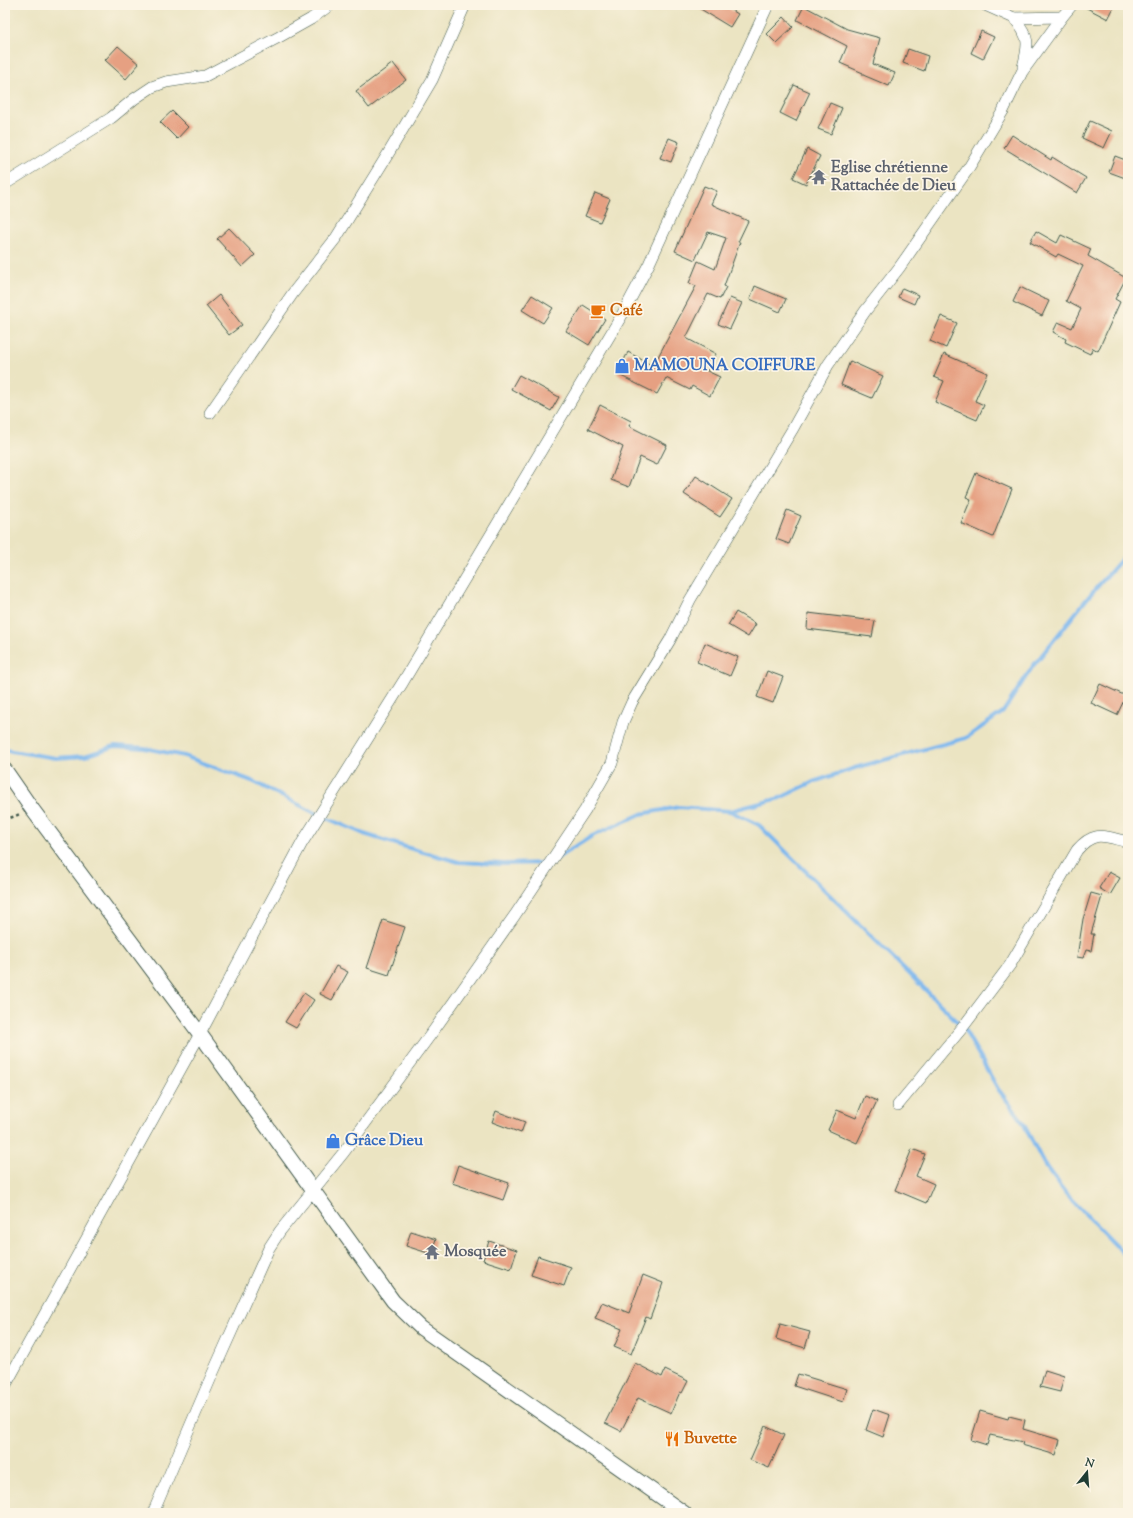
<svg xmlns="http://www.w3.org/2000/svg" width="1133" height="1518" viewBox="0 0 1133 1518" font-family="'Sorts Mill Goudy',serif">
	<rect width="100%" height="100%" fill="#fcf5e5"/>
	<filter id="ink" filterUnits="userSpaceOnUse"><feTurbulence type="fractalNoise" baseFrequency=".025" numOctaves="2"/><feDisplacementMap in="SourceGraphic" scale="8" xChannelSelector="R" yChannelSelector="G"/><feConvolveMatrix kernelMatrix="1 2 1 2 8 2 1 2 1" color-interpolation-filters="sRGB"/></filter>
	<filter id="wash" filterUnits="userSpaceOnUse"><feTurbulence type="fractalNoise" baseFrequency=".012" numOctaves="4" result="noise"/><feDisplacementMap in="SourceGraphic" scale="16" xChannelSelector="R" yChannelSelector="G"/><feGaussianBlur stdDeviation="0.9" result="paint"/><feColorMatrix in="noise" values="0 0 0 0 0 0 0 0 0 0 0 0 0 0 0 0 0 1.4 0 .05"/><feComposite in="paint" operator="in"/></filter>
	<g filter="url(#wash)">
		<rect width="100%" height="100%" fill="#ebe4c2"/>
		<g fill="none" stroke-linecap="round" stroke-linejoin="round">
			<g stroke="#7db7ee" stroke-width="4">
				<path d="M5,750L56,758L85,756L115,746L144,748L184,756L252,781L319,815L364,834L409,848L459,862L503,864L548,863"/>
				<path d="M730,811L780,798L813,782L858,767L966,738L1003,712L1033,666L1090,595L1128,552"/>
				<path d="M557,858L592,836L641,814L679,807L730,811L759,825L963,1027L998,1089L1021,1119L1044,1164L1067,1195L1128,1258"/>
			</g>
		</g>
		<g id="blocks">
			<g fill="#e6a082">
				<path d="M694,5H723L738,14L730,27Z"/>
				<path d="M1081,5H1115L1108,19Z"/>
				<path d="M804,6L847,29L880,38L873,64L895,73L889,86L863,75V73L840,63L847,46L797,20Z"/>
				<path d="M784,17L793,27L776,43L767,34Z"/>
				<path d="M981,31L994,37L983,59L971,53Z"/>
				<path d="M118,46L139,64L126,79L105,60Z"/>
				<path d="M908,49L928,56L924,71L903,63Z"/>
				<path d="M393,63L406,80L369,108L356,91Z"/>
				<path d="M794,85L810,92L796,121L780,113Z"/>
				<path d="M830,103L842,108L831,134L818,129Z"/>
				<path d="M172,111L188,127L177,139L160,122Z"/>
				<path d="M1090,121L1112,131L1104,148L1082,138Z"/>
				<path d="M1012,135L1051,160L1052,157L1086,178L1077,193L1004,148Z"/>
				<path d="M669,138L679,142L671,162L660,158Z"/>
				<path d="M807,149L820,156L806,184L793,178Z"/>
				<path d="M1115,156L1128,161V179L1109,172Z"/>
				<path d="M704,186L717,191L711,204L748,221L738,242H740L724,286L726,287L720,299L708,294L686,338L716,354L707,371L720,377L710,396L692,386L690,390L666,378L657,394L617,374L628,352L653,366L696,286L689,283L698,261L715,269L726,238L708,232L695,260L675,251Z"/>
				<path d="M595,193L610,199L600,222L585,216Z"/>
				<path d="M229,228L255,255L242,267L217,239Z"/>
				<path d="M1036,231L1057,243L1061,235L1091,249L1088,256L1126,278L1115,299L1120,302L1098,351L1093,348L1090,354L1065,342L1066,339L1053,332L1058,322L1072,328L1081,309L1066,301L1083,266L1058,254L1056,257L1030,242Z"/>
				<path d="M755,286L786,299L780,312L750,299Z"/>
				<path d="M1020,287L1049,301L1042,316L1013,302Z"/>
				<path d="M902,288L918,295L914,304L898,297Z"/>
				<path d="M219,295L242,325L229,335L206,306Z"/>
				<path d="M532,295L553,308L543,323L522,310Z"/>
				<path d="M730,298L742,303L730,329L718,324Z"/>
				<path d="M583,305L605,319L589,345L566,331Z"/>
				<path d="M941,316L957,323L946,348L930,341Z"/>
				<path d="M944,354L987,373L975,401L984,405L977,420L935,402L944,381L934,377Z"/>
				<path d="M850,361L883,376L872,398L841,385Z"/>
				<path d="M519,375L559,397L551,411L511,389Z"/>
				<path d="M600,405L631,421L629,426L667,445L657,465L640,457L629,487L611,480L623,447L588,429Z"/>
				<path d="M976,473L1012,489L993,537L961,523L971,499L966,497Z"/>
				<path d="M696,476L732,499L720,517L684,494Z"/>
				<path d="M787,510L801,516L789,544L776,539Z"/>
				<path d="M736,612L756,624L748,637L728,625Z"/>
				<path d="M808,613L875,621L872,637L807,629Z"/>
				<path d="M705,643L738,657L730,676L697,662Z"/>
				<path d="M767,671L783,677L773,703L757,697Z"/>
				<path d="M1100,684L1126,696L1117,715L1091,703Z"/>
				<path d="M1109,872L1120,878L1110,895L1099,888Z"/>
				<path d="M1091,893L1102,896L1091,934H1094L1091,951L1086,950L1083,958L1077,957L1083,919Z"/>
				<path d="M383,920L405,927L389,975L367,968Z"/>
				<path d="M336,966L348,972L332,1000L320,994Z"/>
				<path d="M304,993L314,1000L296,1028L285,1022Z"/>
				<path d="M865,1096L877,1101L857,1143L828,1130L837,1110L856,1118Z"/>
				<path d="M496,1111L525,1122L521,1133L492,1122Z"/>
				<path d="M912,1149L925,1154L916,1176L934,1184L926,1203L895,1190Z"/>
				<path d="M458,1165L509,1183L503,1200L452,1183Z"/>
				<path d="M411,1231L436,1239L431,1254L406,1246Z"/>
				<path d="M489,1241L517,1250L511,1269L483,1260Z"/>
				<path d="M538,1256L571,1267L564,1286L531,1275Z"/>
				<path d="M643,1275L663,1283L650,1319L646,1317L631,1354L614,1347L622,1329L595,1318L602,1302L629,1313Z"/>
				<path d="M780,1324L810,1332L805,1348L776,1339Z"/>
				<path d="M635,1363L662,1377L665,1370L688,1381L682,1393L680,1392L671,1413L638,1398L621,1431L605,1423Z"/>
				<path d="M1045,1370L1064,1376L1060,1392L1040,1387Z"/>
				<path d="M798,1374L847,1389L843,1402L794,1386Z"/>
				<path d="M873,1409L890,1415L883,1437L866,1430Z"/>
				<path d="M980,1411L1008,1419L1009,1416L1025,1420L1023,1429L1060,1440L1056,1455L1022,1445L1023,1442L990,1435L987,1445L971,1440Z"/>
				<path d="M765,1426L784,1435L769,1468L750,1460Z"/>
			</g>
		</g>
	</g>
	<g filter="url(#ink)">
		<use href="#blocks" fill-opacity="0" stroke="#3e5649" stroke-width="1"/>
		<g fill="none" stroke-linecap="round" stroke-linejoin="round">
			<g stroke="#3e5649" stroke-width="12">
				<g id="minor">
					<path d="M985,5L1014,18L1062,17"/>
					<path d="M1014,18C1030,37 1029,44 1023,67"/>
					<path d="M5,184L111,118L134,99L152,87L166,82L205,76L279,37L311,19L330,5"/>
					<path d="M210,413L293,293L336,238L388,154L432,80L465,5"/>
					<path d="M898,1105L963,1027L1010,965L1077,850C1095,829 1105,837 1128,842"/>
					<path d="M5,1386L200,1034L302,843L403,682L622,315L649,264L768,5"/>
					<path d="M153,1513L212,1375L269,1248L280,1231L344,1152L434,1030L515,915L585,810L612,763L623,722L632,702L670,640L690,600L792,430L828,365L866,310L899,268L968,169L1003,111L1022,72L1062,17L1072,5"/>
				</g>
			</g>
			<g stroke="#3e5649" stroke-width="16">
				<path id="tertiary" d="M5,770L32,809L200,1034L393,1301L421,1328L684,1513"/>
			</g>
			<path stroke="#3e5649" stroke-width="2.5" stroke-dasharray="3 3" stroke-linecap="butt" d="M5,820L20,814"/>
			<use href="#minor" stroke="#fff" stroke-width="11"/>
			<use href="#tertiary" stroke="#fff" stroke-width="14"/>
		</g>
	</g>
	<defs>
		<g id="temple-bare" transform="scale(1.2)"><path d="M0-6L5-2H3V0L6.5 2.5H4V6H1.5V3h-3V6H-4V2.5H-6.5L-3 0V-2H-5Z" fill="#6b7280" stroke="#fcf5e5" stroke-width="2.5" paint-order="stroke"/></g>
		<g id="cafe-bare" transform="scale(1.2)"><path d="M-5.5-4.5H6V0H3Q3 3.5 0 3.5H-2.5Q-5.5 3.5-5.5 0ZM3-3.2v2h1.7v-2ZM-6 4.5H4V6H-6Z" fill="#e8710a" stroke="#fcf5e5" stroke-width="2.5" paint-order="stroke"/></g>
		<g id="shop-bare" transform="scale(1.2)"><path d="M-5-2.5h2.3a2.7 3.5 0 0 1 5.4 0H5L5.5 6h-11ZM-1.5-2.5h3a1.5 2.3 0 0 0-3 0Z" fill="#3f7fe0" stroke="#fcf5e5" stroke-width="2.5" paint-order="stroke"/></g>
		<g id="restaurant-bare" transform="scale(1.2)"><path d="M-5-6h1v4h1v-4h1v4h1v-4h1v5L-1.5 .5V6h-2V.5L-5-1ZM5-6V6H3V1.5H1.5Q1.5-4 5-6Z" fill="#e8710a" stroke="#fcf5e5" stroke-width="2.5" paint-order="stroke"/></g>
	</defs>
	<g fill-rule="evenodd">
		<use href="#temple-bare" x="819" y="177"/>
		<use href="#cafe-bare" x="598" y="311"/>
		<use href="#shop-bare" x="622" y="366"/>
		<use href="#shop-bare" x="333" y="1141"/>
		<use href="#temple-bare" x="432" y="1252"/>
		<use href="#restaurant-bare" x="672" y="1439"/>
	</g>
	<g text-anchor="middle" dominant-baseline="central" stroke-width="3.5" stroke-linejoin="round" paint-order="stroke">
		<g font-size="16" font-weight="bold" fill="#5b616d" stroke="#fcf5e5" text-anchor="start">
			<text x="831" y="168">Eglise chrétienne<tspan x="831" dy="18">Rattachée de Dieu</tspan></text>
			<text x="444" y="1252">Mosquée</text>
		</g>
		<g font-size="16" font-weight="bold" fill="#c56008" stroke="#fcf5e5" text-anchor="start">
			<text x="610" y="311">Café</text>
			<text x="684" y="1439">Buvette</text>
		</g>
		<g font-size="16" font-weight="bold" fill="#366cbe" stroke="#fcf5e5" text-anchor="start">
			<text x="634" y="366">MAMOUNA COIFFURE</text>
			<text x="345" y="1141">Grâce Dieu</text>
		</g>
	</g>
	<rect width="1133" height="1518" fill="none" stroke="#fcf5e5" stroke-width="20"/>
	<g transform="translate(1087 1472) rotate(17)" stroke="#fcf5e5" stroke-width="3" paint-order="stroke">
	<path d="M0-3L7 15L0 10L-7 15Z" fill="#1f3d34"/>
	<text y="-6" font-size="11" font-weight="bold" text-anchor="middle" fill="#1f3d34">N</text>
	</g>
</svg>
